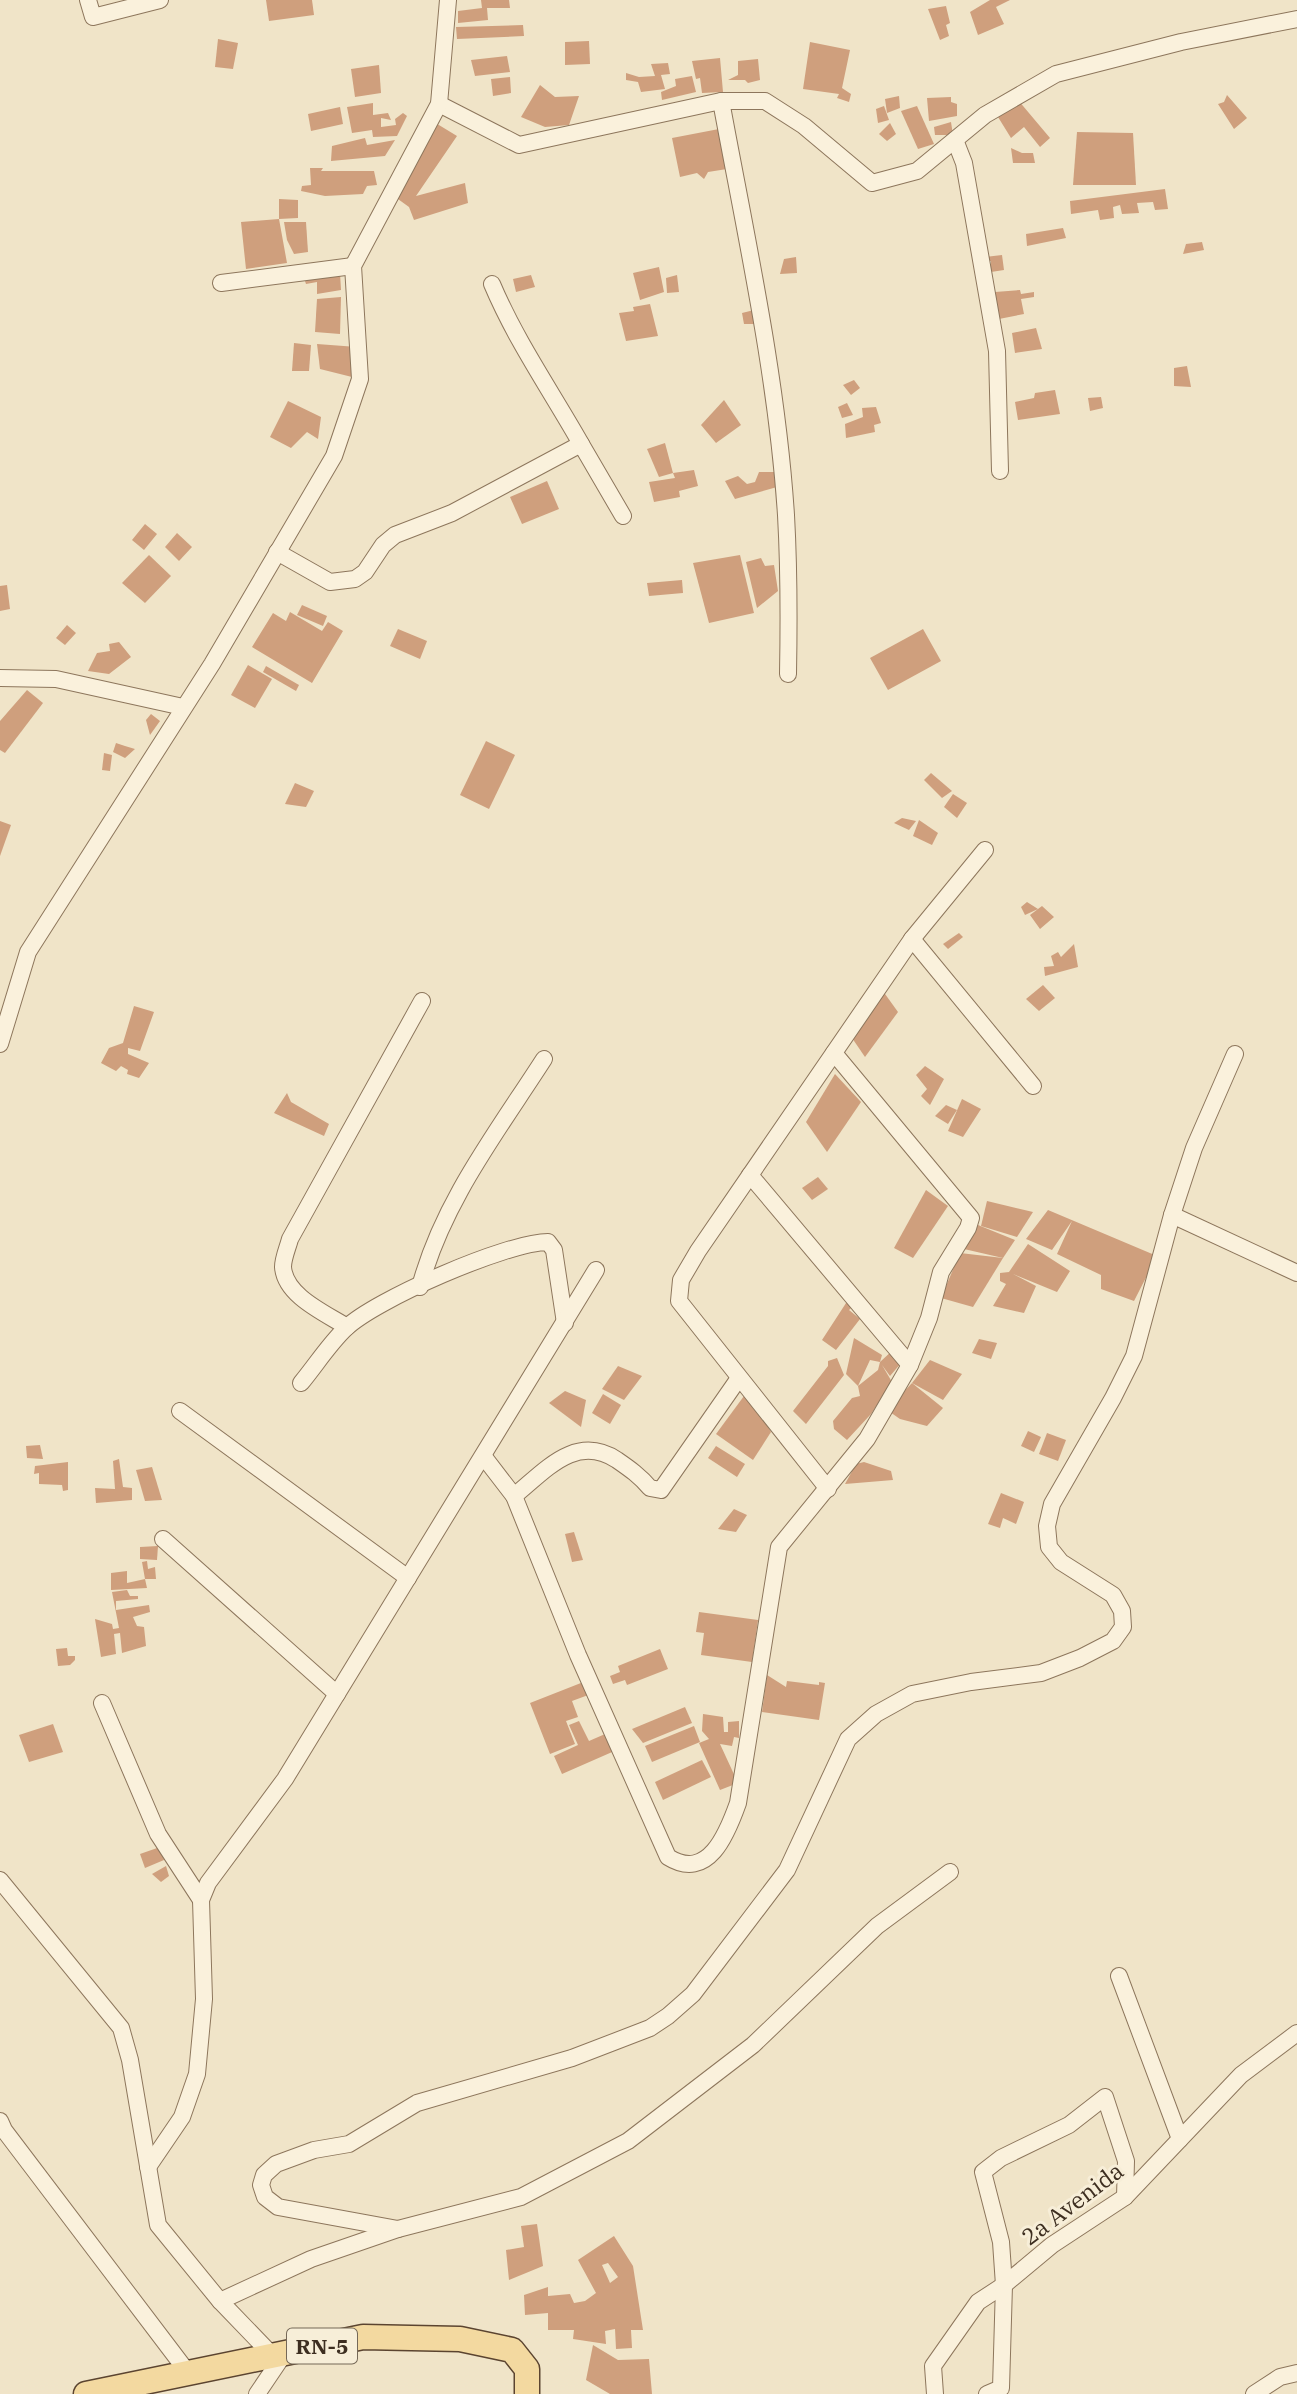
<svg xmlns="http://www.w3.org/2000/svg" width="1297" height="2394" viewBox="0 0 1297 2394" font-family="'IBM Plex Serif',serif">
	<rect width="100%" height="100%" fill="#f0e4c8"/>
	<g fill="#cf9f7d" fill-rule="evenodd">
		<path d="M266,0H312L314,15L269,21Z"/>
		<path d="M481,0H509L510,8H487L488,20L458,23V11L482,8Z"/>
		<path d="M990,0H1010L996,7L1004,24L978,35L970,12Z"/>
		<path d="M946,6L950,23L946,25L949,36L940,40L928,9Z"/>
		<path d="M523,25L524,36L457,39L456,27Z"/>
		<path d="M218,39L238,43L233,69L215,67Z"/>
		<path d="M589,41L590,64L565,65V42Z"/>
		<path d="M810,42L850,50L842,88L851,94L849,102L837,98L839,94L803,89Z"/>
		<path d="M507,56L510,72L475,76L471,60Z"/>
		<path d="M720,58L723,92L702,93L700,78L696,79L692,61Z"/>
		<path d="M758,59L760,80L748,83L745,80H728L738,75V61Z"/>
		<path d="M668,63L670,74L661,75L665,89L641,92L638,82L626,80V73L639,77L655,76L651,64Z"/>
		<path d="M379,65L381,93L355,97L351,69Z"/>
		<path d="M692,76L696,92L662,100L661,92L676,86L675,79Z"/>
		<path d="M510,77L511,93L493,96L491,79Z"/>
		<path d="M540,85L555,97L579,96L569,125L545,127L521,117Z"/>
		<path d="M1227,95L1247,118L1234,129L1218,104L1224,102Z"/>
		<path d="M899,96L900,108L887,113L885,99Z"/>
		<path d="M951,97V102L957,104V116L929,121L927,98Z"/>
		<path d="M1018,100L1050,138L1040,147L1024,127L1011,138L998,117Z"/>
		<path d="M373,103V115L388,113L391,120L381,118V127L396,125L395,119L403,113L407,116L397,136L373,137L372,130L352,133L347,107Z"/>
		<path d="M884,106L889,120L878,123L876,109Z"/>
		<path d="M917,106L934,144L918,149L901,111Z"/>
		<path d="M340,107L343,124L311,131L308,114Z"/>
		<path d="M434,122L457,136L416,196L465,183L468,203L414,220L409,207L391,194Z"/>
		<path d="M951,122L953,135H935L934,127Z"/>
		<path d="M890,123L896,134L887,141L879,134Z"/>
		<path d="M719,129L727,169L708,172L704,179L697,173L680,177L672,138Z"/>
		<path d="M1077,132L1133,133L1136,185H1073Z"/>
		<path d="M365,138L367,145L395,140L385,156L331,161L332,146Z"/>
		<path d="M1011,148L1022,153H1033L1035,163H1013Z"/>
		<path d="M310,168H323L321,171H374L377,185L367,186L363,194L325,196L301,191L302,186L311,185Z"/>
		<path d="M1165,189L1168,209L1155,210L1153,202L1137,203L1139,213L1122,214L1120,205L1113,207L1114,218L1100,220L1098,210L1071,214L1070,201Z"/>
		<path d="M279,199L298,200V218L279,219L287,263L246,269L241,222L279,219Z"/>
		<path d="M284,222H306L308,252L294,254L287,240Z"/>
		<path d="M1063,228L1066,238L1027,246L1026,234Z"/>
		<path d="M1202,242L1204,250L1183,254L1186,244Z"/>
		<path d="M1002,255L1004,270L991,272V261L987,262L985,257Z"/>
		<path d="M796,257L797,273L780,274L784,259Z"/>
		<path d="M659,267L664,292L640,300L633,273Z"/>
		<path d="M340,273L341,290L317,294V282L306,284L304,278Z"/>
		<path d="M531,275L535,287L516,292L513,279Z"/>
		<path d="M677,275L679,292L667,293L666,278Z"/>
		<path d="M1020,290L1021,294L1034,292V297L1021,299L1024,314L999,319L995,292Z"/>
		<path d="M341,297L340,334L315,332L317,299Z"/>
		<path d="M650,304L658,336L626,341L619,313L634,311L633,307Z"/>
		<path d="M754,310L757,324H744L742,313Z"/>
		<path d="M1036,328L1042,349L1015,353L1012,333Z"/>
		<path d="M294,343L311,345L309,371H292Z"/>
		<path d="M317,344L357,347L356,378L320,369Z"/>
		<path d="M1187,366L1191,387L1174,386V368Z"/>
		<path d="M854,380L860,388L851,395L843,385Z"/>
		<path d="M1055,390L1060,414L1018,420L1015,402L1034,398L1035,393Z"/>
		<path d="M1101,397L1103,408L1090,411L1088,398Z"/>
		<path d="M724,400L741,425L716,443L701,425Z"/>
		<path d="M288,401L321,417L318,439L307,432L291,448L270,437Z"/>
		<path d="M847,403L853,415L842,418L838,407Z"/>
		<path d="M876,407L881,423L874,425L875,432L846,438L845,424L863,417L862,408Z"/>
		<path d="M665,443L673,473L659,477L647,449Z"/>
		<path d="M694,470L698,486L679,491L680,497L654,502L649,482L675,478L673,473Z"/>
		<path d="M759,472H777V487L735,499L725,481L738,476L747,484L755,482Z"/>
		<path d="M547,481L559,509L522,524L510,497Z"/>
		<path d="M145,524L157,534L144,550L132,540Z"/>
		<path d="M177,533L192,547L179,561L165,547Z"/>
		<path d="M149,555L171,576L145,603L122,583Z"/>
		<path d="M740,555L754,613L709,623L693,563Z"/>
		<path d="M761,558L765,566L774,565L778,591L757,608L746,562Z"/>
		<path d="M682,580L683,593L649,596L647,583Z"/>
		<path d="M7,585L10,609L0,611V586Z"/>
		<path d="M302,605L327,616L323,626L297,615Z"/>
		<path d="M290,612L322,631L328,622L343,631L312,683L252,647L273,613L286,621Z"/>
		<path d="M67,625L76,633L65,645L56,638Z"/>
		<path d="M398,629L427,641L420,659L390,646Z"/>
		<path d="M923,629L941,661L888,690L870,658Z"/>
		<path d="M119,642L131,657L109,674L88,671L97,653L110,651L109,644Z"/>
		<path d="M248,665L272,679L255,708L231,695Z"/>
		<path d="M266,666L299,685L296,691L263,672Z"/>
		<path d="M27,690L43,703L5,753L0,750V721Z"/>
		<path d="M151,714L160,721L150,735L146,720Z"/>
		<path d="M486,741L515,755L489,809L460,795Z"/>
		<path d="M116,743L125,746L135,749L125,758L113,752Z"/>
		<path d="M104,753L112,755L110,771L102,770Z"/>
		<path d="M931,773L952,791L942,798L924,780Z"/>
		<path d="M295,783L314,791L306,807L285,804Z"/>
		<path d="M953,794L967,803L957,818L944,807Z"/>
		<path d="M902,818L916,821L909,830L894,823Z"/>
		<path d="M919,820L938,833L932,845L913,836Z"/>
		<path d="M0,821L11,825L0,856Z"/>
		<path d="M1027,902L1038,909L1042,906L1054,917L1040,929L1030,915L1038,909L1025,915L1021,907Z"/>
		<path d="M959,933L963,937L948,949L943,944Z"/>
		<path d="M1074,944L1078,967L1045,976L1044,967L1054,966L1051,956L1058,952L1061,957Z"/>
		<path d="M1043,985L1055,998L1039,1011L1026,999Z"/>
		<path d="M880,987L898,1012L865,1057L850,1035Z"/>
		<path d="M134,1006L154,1012L140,1051L128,1048V1054L149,1063L139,1078L127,1074L128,1070L121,1066L116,1071L101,1063L109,1048L123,1043Z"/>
		<path d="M925,1066L944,1079L930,1105L921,1096L927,1089L916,1075Z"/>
		<path d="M835,1074L861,1102L827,1152L806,1122Z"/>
		<path d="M287,1093L291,1102L329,1124L324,1136L274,1113Z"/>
		<path d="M962,1099L981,1109L963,1137L948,1131Z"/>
		<path d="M946,1105L957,1110L948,1124L935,1116Z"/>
		<path d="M818,1177L828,1189L812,1200L802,1188Z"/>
		<path d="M926,1190L948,1206L913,1258L894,1248Z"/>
		<path d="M987,1201L1033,1212L1017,1237L981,1226Z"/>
		<path d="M1048,1210L1157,1256L1134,1301L1101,1289V1275L1057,1254L1072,1221L1052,1250L1026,1239Z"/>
		<path d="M978,1225L1015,1240L1003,1258L964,1249Z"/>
		<path d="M1028,1244L1070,1271L1057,1292L1013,1274L1036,1286L1024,1313L993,1306L1006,1284L1000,1281V1273L1009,1272Z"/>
		<path d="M960,1253L1003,1258L973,1307L941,1298Z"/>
		<path d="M848,1300L855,1304L849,1310L860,1319L836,1350L822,1340Z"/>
		<path d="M854,1338L882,1355L880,1362L893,1350L902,1362L890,1376L882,1365L892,1382L871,1414L847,1440L834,1429L833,1421L852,1398L860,1396L858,1386L846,1374ZM870,1360L880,1362L878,1370L858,1386Z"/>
		<path d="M979,1339L997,1343L991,1359L972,1353Z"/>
		<path d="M837,1358L844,1375L806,1424L793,1411L828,1366V1361Z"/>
		<path d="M930,1360L962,1374L943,1400L912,1383Z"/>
		<path d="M618,1366L642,1376L624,1400L602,1389Z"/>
		<path d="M912,1383L943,1408L927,1426L900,1419L887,1410Z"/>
		<path d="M565,1391L586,1400L581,1427L549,1403Z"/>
		<path d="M603,1394L621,1405L610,1424L592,1413Z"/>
		<path d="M744,1396L752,1402L771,1432L753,1460L716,1434Z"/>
		<path d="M1028,1431L1041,1437L1034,1452L1021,1446Z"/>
		<path d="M1047,1433L1066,1440L1058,1461L1039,1454Z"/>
		<path d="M40,1445L43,1459L27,1458L26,1446Z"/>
		<path d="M716,1446L745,1464L737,1477L708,1458Z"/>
		<path d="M119,1459L123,1487L132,1488V1500L96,1503L95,1488L115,1489L113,1461Z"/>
		<path d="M68,1462V1490L63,1491L62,1485L39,1484V1473L34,1474L35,1466Z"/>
		<path d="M864,1462L891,1471L893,1480L845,1484L856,1464Z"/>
		<path d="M152,1467L162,1500L145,1501L136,1470Z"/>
		<path d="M1001,1493L1024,1502L1016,1524L1003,1518L1000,1528L988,1524Z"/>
		<path d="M734,1509L747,1515L736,1532L718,1529Z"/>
		<path d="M574,1532L583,1560L572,1562L565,1534Z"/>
		<path d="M158,1546L157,1560L140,1559V1547Z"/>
		<path d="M147,1561L148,1569L155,1567L156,1579H145L142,1562Z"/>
		<path d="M127,1571V1583L145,1579L147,1588L111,1590V1573Z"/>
		<path d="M127,1590L130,1596H138V1599L116,1601V1610L149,1605L150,1612L133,1617L137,1626L144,1627L146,1646L122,1653L120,1633L114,1634L116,1654L101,1657L95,1619L112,1624L113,1629L119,1628L112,1592Z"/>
		<path d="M699,1612L758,1620L752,1662L701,1655L704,1633L696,1632Z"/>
		<path d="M67,1648L68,1656H75V1660L70,1665L58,1666L56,1649Z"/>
		<path d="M660,1649L668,1669L627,1685L625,1680L613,1684L610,1676L620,1672L618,1666Z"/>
		<path d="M767,1675L786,1687L787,1681L819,1685V1682L825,1683L819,1720L762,1712Z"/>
		<path d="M586,1681L591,1694L572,1701L578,1717L566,1721L575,1744L550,1754L530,1703Z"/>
		<path d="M685,1707L692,1723L643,1743L632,1729Z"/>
		<path d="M703,1714L723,1717L724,1732H728V1722L739,1721V1738L734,1737L732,1746L720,1744L738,1783L720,1790L699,1743L709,1739L702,1731Z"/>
		<path d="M579,1721L589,1741L612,1731L619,1749L562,1774L554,1756L578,1745L569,1725Z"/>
		<path d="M53,1724L63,1752L29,1762L19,1735Z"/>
		<path d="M694,1726L700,1742L652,1762L645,1746Z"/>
		<path d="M702,1760L711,1777L663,1800L655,1782Z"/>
		<path d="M160,1847L164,1860L145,1868L140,1854Z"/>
		<path d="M166,1866L169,1876L161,1882L152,1874Z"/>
		<path d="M537,2224L543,2266L509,2280L506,2250L524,2247L521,2226Z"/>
		<path d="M614,2236L633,2266L643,2330H631L632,2348L616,2349L615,2329L605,2331L606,2344L573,2339L574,2330H548V2313L525,2315L524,2295L548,2287V2296L570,2294L574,2303L585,2301L596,2293L578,2260ZM608,2263L618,2277L610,2283L602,2265Z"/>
		<path d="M593,2345L618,2360L649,2359L652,2394H610L586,2380Z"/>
	</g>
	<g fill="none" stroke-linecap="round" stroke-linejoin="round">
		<g stroke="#8d765c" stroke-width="18">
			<g id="minor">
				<path d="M88,0L93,17L160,0"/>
				<path d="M721,101C746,237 777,376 786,515C789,568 789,620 788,674"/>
				<path d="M439,104L519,145L721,101H765L804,126L872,183L917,171L985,115L1056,74L1181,42L1297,19"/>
				<path d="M955,140L964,163L997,351L1000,471"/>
				<path d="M221,283L353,266"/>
				<path d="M492,284C516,341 551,391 581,444"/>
				<path d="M277,552L330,582L355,579L365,572L383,545L395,535L452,513L581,444L623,516"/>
				<path d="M0,678L56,679L183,707"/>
				<path d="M912,939L1033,1086"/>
				<path d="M0,1044L28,952L212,664L334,456L360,379L353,266L439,104L448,0"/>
				<path d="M750,1175L910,1365"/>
				<path d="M1172,1215L1297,1273"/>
				<path d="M420,1287C442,1203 497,1132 544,1059"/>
				<path d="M347,1327C325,1313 285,1296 283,1267C283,1258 288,1247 290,1239L422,1001"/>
				<path d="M301,1383C316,1365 329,1344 346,1328C375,1300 507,1242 548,1242L554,1250L565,1323"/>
				<path d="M180,1411L408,1578"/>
				<path d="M484,1457L514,1496L578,1655L668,1857C708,1882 727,1834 738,1803L779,1547L867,1439L910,1365L929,1318L941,1272L968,1228L971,1218L834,1053"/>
				<path d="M828,1489L679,1301L681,1280L698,1251L912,939L985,850"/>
				<path d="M514,1496C546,1470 576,1433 617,1460C630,1469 640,1476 650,1488L661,1490L739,1378"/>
				<path d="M163,1539L337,1694"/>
				<path d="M102,1703L158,1834L201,1900"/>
				<path d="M0,1880L121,2028L130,2060L158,2225L220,2301L273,2356"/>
				<path d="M1119,1976L1180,2139"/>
				<path d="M0,2121L4,2130L189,2374"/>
				<path d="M148,2167L182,2117L197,2074L204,1999L201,1900L208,1883L285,1779L596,1270"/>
				<path d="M398,2229L278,2207L265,2197L261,2185L264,2175L276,2164L314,2150L349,2144L417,2103L572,2058L650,2028L668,2016L693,1994L787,1870L848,1739L876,1714L912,1694L971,1682L1041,1673L1080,1658L1113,1641L1123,1627L1122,1611L1113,1595L1061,1562L1049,1547L1047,1526L1052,1504L1113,1398L1134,1356L1172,1215L1194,1148L1235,1054"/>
				<path d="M220,2301L311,2259L398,2229L521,2197L628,2141L753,2045L877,1926L950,1872"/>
				<path d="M257,2394L284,2354"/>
				<path d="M935,2394L933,2366L978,2302L1004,2285L1052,2245L1125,2197L1241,2075L1297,2033"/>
				<path d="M987,2394L1001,2388L1004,2285L1001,2242L983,2172L1001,2158L1069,2125L1105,2097L1126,2161L1125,2197"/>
				<path d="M1254,2394L1280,2377L1297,2373"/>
			</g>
		</g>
		<g stroke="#5b4430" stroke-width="27">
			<path id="primary" d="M86,2394L363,2337L460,2339L512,2350L527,2369V2394"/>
		</g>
		<use href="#minor" stroke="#faf1dc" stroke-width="16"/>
		<use href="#primary" stroke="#f3d9a0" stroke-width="24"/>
	</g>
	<g text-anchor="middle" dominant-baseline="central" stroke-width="6" stroke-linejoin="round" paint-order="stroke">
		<rect fill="#f7eed8" stroke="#756857" stroke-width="2" x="287" y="2328.5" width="70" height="35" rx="5"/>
		<g font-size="21" font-weight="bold" fill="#3d2e20">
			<text x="322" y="2346">RN-5</text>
		</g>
		<g font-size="23" fill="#3d2e20" stroke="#f7eed8">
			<text transform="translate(1072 2203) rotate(-37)">2a Avenida</text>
		</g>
	</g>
</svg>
